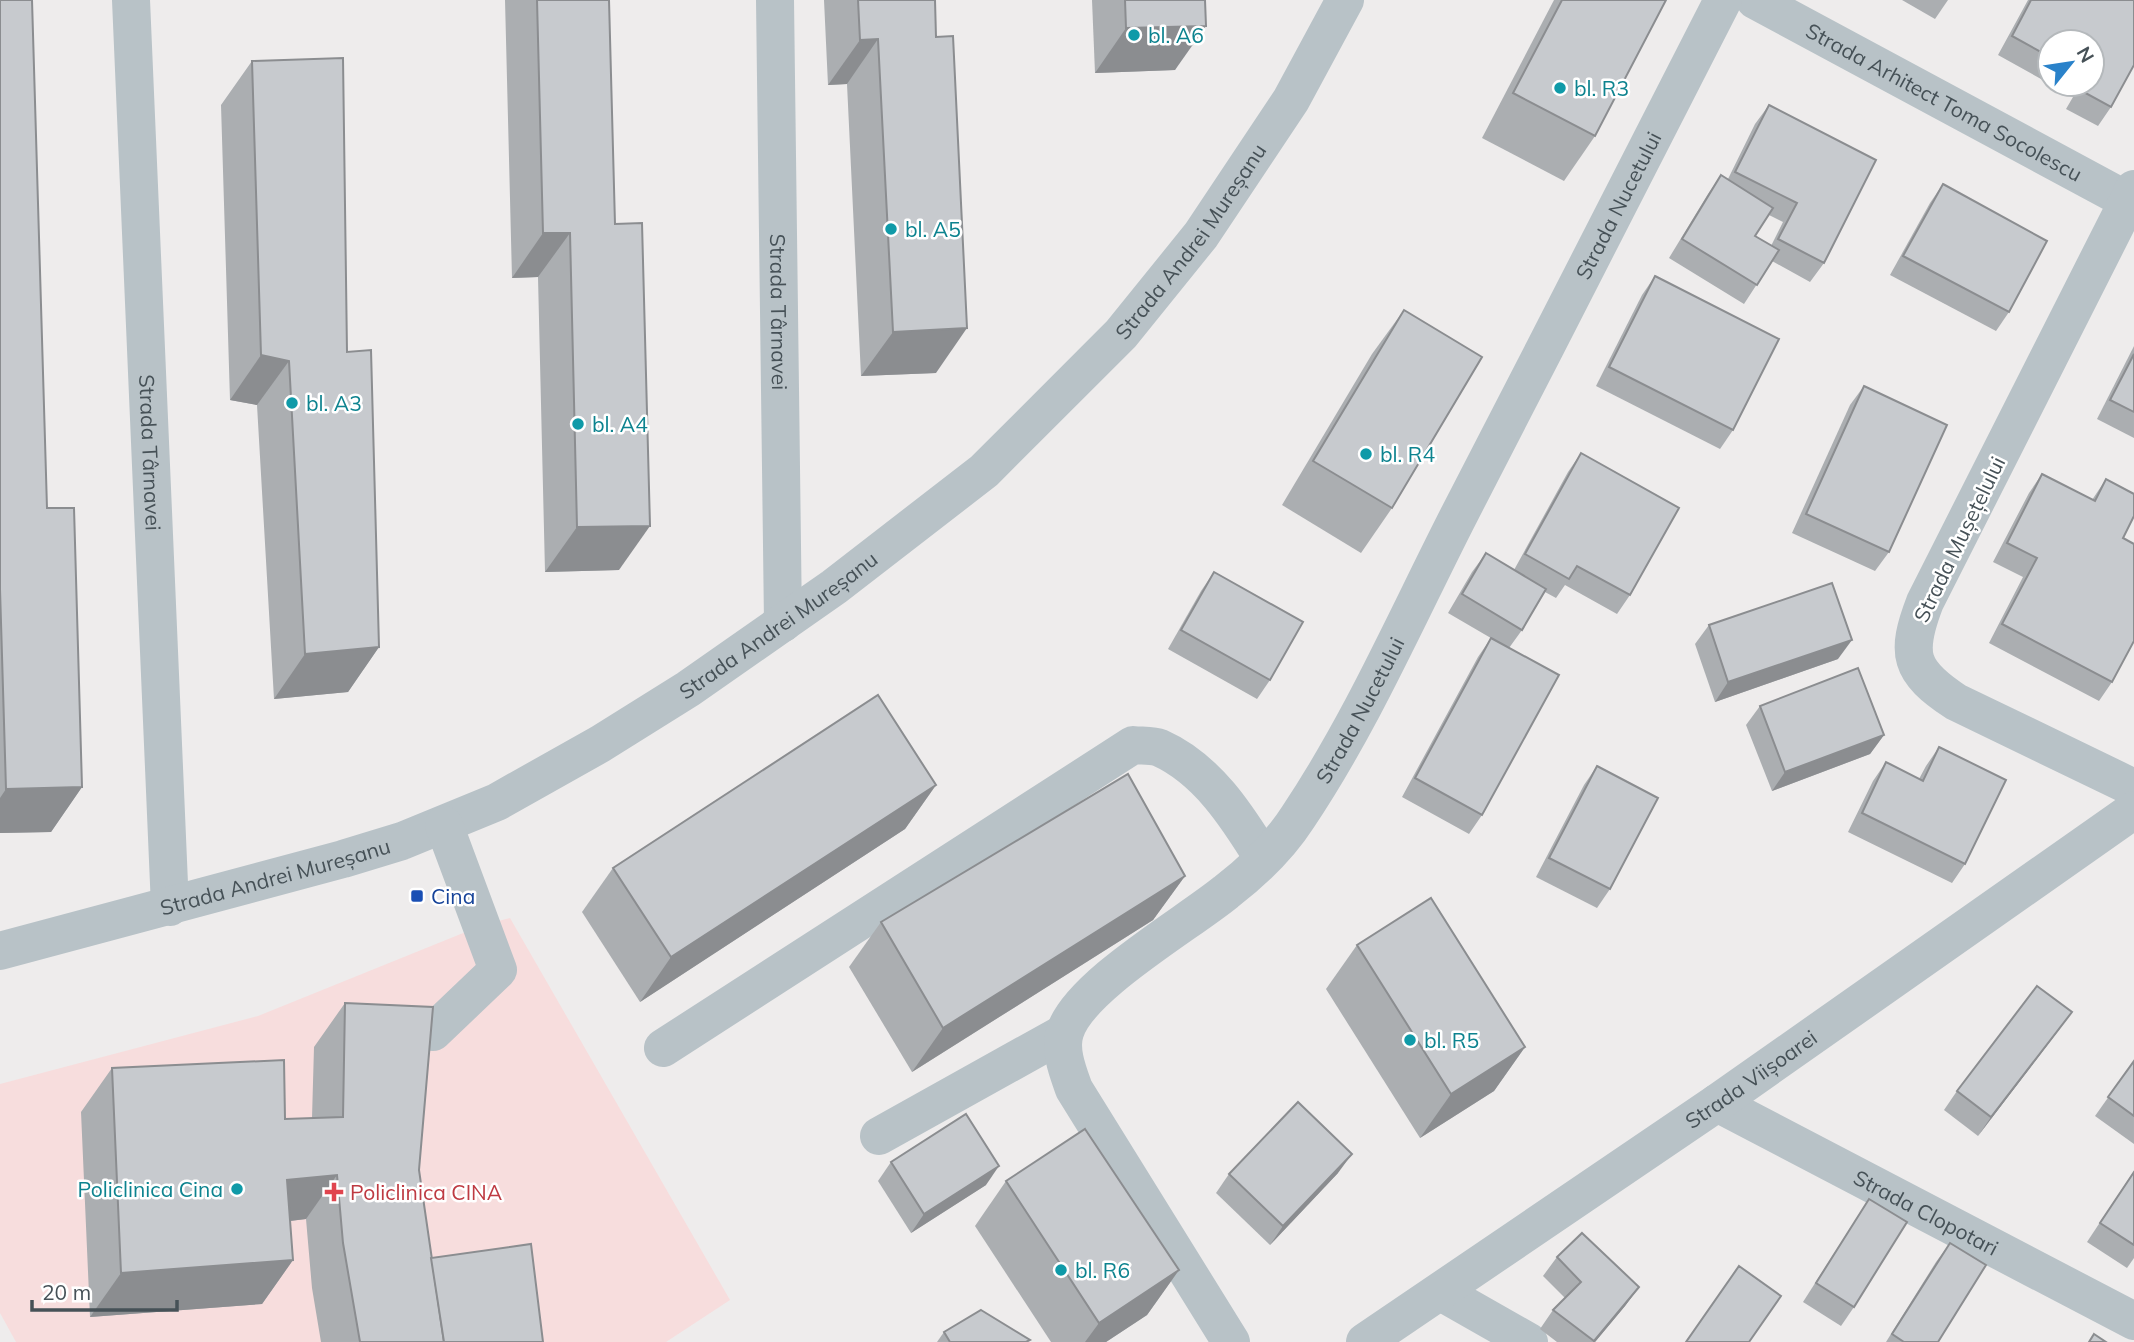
<svg xmlns="http://www.w3.org/2000/svg" width="2134" height="1342" viewBox="0 0 2134 1342" font-family="Mulish,sans-serif">
	<rect width="100%" height="100%" fill="#eeecec"/>
	<path fill="#f7dddd" d="M510,918L730,1300L666,1342H16L0,1313V1084L258,1016L483,925Z"/>
	<g fill="none" stroke-linecap="round" stroke-linejoin="round">
		<g stroke="#b8c2c7" stroke-width="38">
			<path id="s1" d="M131,0L170,907"/>
			<path id="s2" d="M775,0L783,623"/>
			<path id="s3" d="M1755,0L2134,204"/>
			<path d="M2134,189L1925,602C1905,654 1909,671 1956,702L2134,788"/>
			<path id="s4" d="M0,951L343,859L402,841L497,802L600,744L688,689L834,587L984,471L1121,334L1201,235L1291,100L1345,0"/>
			<path d="M433,1032L498,970L444,825"/>
			<path d="M663,1048L1133,745C1141,746 1152,745 1160,748C1207,769 1237,816 1263,858"/>
			<path id="s5" d="M1717,1103L2134,1321"/>
			<path d="M879,1136L1064,1033"/>
			<path d="M1441,1292L1529,1342"/>
			<path id="s6" d="M1231,1342L1074,1089C1068,1072 1059,1050 1065,1032C1079,986 1187,924 1226,892C1252,872 1280,845 1298,817C1361,723 1407,617 1458,517C1547,345 1635,172 1723,0"/>
			<path id="s7" d="M1365,1342L1717,1103L2134,810"/>
		</g>
	</g>
	<g fill="#abaeb1" fill-rule="evenodd">
		<path d="M0,0L47,508L82,787L51,832L0,833Z"/>
		<path d="M505,0H609L615,224L619,570L545,572L538,277L512,278Z"/>
		<path d="M824,0H935L936,373L861,376L847,84L828,85Z"/>
		<path d="M1092,0H1205L1175,70L1095,73Z"/>
		<path d="M1554,0H1666L1595,136L1564,181L1482,138Z"/>
		<path d="M1902,0H1948L1935,19Z"/>
		<path d="M2028,0H2134L2111,107L2098,126L2066,109L2073,97L2050,84H2092L2050,42V84L1998,55Z"/>
		<path d="M252,61L347,352L379,647L348,692L274,699L257,405L230,400L221,105Z"/>
		<path d="M1769,105L1824,263L1810,282L1772,261L1744,304L1669,258L1708,194L1721,175L1728,179L1755,124ZM1769,215L1783,222L1771,246L1755,236Z"/>
		<path d="M1943,184L2009,312L1996,331L1890,275L1930,203Z"/>
		<path d="M1655,276L1733,430L1720,449L1596,386L1642,295Z"/>
		<path d="M1404,310L1392,508L1361,553L1282,505L1372,354Z"/>
		<path d="M2134,346V438L2097,419Z"/>
		<path d="M1864,386L1889,552L1875,571L1792,533L1850,405Z"/>
		<path d="M1581,453L1630,595L1617,614L1565,585L1556,598L1545,592L1522,630L1509,648L1482,815L1469,834L1402,797L1478,657L1491,638L1496,641L1448,613L1472,572L1486,553L1514,570L1568,472Z"/>
		<path d="M2042,474L2092,500L2106,479L2123,538L2112,682L2099,701L1989,643L2023,577L1993,562L2029,493Z"/>
		<path d="M1214,572L1270,680L1257,699L1168,649L1201,591Z"/>
		<path d="M1709,625L1838,659L1715,702L1695,644Z"/>
		<path d="M1760,706L1884,735L1870,754L1772,791L1746,725Z"/>
		<path d="M1939,747L1965,864L1952,883L1848,832L1873,781L1886,762L1919,779L1926,766Z"/>
		<path d="M1597,766L1610,889L1597,908L1536,877L1584,785Z"/>
		<path d="M936,785L905,829L640,1002L582,912L613,868Z"/>
		<path d="M1185,876L1153,920L912,1072L849,967L881,922Z"/>
		<path d="M1357,945L1525,1047L1494,1091L1420,1138L1326,989Z"/>
		<path d="M345,1003L419,1170L431,1258L543,1342H321L312,1288L306,1219L290,1221L293,1260L262,1304L90,1317L81,1112L112,1068L285,1119L312,1118L314,1047Z"/>
		<path d="M2072,1012L1978,1136L1944,1110L1957,1091Z"/>
		<path d="M2134,1061V1144L2095,1116Z"/>
		<path d="M891,1162L986,1185L911,1233L878,1181Z"/>
		<path d="M2134,1171V1258L2127,1268L2087,1242Z"/>
		<path d="M1338,1173L1270,1245L1216,1193L1229,1174Z"/>
		<path d="M1006,1181L1179,1270L1147,1315L1106,1342H1051L975,1226Z"/>
		<path d="M1869,1199L1854,1307L1841,1326L1803,1302Z"/>
		<path d="M1950,1243L1938,1342H1886L1936,1262Z"/>
		<path d="M1557,1257L1639,1287L1625,1306L1595,1342H1557L1540,1329L1553,1310L1565,1298L1543,1276Z"/>
		<path d="M944,1332L1028,1342H937Z"/>
	</g>
	<g fill="#8b8d90">
		<path d="M1206,26L1175,70L1095,73L1126,28Z"/>
		<path d="M878,39L847,84L828,85L860,40Z"/>
		<path d="M543,233H570L538,277L512,278Z"/>
		<path d="M967,328L936,373L861,376L893,332Z"/>
		<path d="M261,355L289,361L257,405L230,400Z"/>
		<path d="M650,526L619,570L545,572L577,527Z"/>
		<path d="M1852,640L1838,659L1715,702L1728,682Z"/>
		<path d="M379,647L348,692L274,699L305,654Z"/>
		<path d="M1884,735L1870,754L1772,791L1785,772Z"/>
		<path d="M936,785L905,829L640,1002L671,957Z"/>
		<path d="M82,787L51,832L0,833V798L6,789Z"/>
		<path d="M1185,876L1153,920L912,1072L943,1028Z"/>
		<path d="M2072,1012L2058,1031L1978,1136L1991,1117Z"/>
		<path d="M1525,1047L1494,1091L1420,1138L1451,1094Z"/>
		<path d="M1352,1154L1338,1173L1270,1245L1283,1226Z"/>
		<path d="M999,1166L986,1185L911,1233L924,1214Z"/>
		<path d="M337,1175L306,1219L256,1225L287,1180Z"/>
		<path d="M293,1260L262,1304L90,1317L121,1273Z"/>
		<path d="M1179,1270L1147,1315L1106,1342H1085L1099,1323Z"/>
		<path d="M1639,1287L1625,1306L1595,1342H1593Z"/>
	</g>
	<g fill="#c7cace" stroke="#8b8d90" stroke-width="2">
		<path d="M0,0H32L47,508H74L82,787L6,789L0,589Z"/>
		<path d="M537,0H609L615,224L642,223L650,526L577,527L570,233H543Z"/>
		<path d="M858,0H935L936,37L953,36L967,328L893,332L878,39L860,40Z"/>
		<path d="M1125,0H1205L1206,26L1126,28Z"/>
		<path d="M1562,0H1666L1595,136L1513,93Z"/>
		<path d="M2031,0H2134V65L2111,107L2080,90L2083,84H2092V42H2050V57L2012,36Z"/>
		<path d="M343,58L347,352L371,350L379,647L305,654L289,361L261,355L252,61Z"/>
		<path d="M1769,105L1876,160L1824,263L1778,239L1797,203L1735,172Z"/>
		<path d="M1721,175L1773,208L1755,236L1779,250L1757,285L1682,239Z"/>
		<path d="M1943,184L2047,241L2009,312L1903,256Z"/>
		<path d="M1655,276L1779,339L1733,430L1609,367Z"/>
		<path d="M1404,310L1482,357L1392,508L1313,461Z"/>
		<path d="M2134,354V412L2110,400Z"/>
		<path d="M1864,386L1947,425L1889,552L1806,514Z"/>
		<path d="M1581,453L1679,508L1630,595L1577,566L1569,579L1525,554Z"/>
		<path d="M2042,474L2095,501L2106,479L2134,494V516L2123,538L2134,544V641L2112,682L2002,624L2037,558L2007,543Z"/>
		<path d="M1486,553L1546,589L1522,630L1462,594Z"/>
		<path d="M1214,572L1303,622L1270,680L1181,630Z"/>
		<path d="M1832,583L1852,640L1728,682L1709,625Z"/>
		<path d="M1491,638L1559,675L1482,815L1415,778Z"/>
		<path d="M1858,668L1884,735L1785,772L1760,706Z"/>
		<path d="M878,695L936,785L671,957L613,868Z"/>
		<path d="M1939,747L2006,780L1965,864L1862,813L1886,762L1923,781Z"/>
		<path d="M1597,766L1658,798L1610,889L1549,858Z"/>
		<path d="M1128,774L1185,876L943,1028L881,922Z"/>
		<path d="M1431,898L1525,1047L1451,1094L1357,945Z"/>
		<path d="M2037,986L2072,1012L1991,1117L1957,1091Z"/>
		<path d="M345,1003L433,1007L419,1170L444,1342H360L343,1243L337,1175L287,1180L293,1260L121,1273L112,1068L284,1060L285,1119L343,1117Z"/>
		<path d="M2134,1061V1116L2108,1097Z"/>
		<path d="M1298,1102L1352,1154L1283,1226L1229,1174Z"/>
		<path d="M966,1114L999,1166L924,1214L891,1162Z"/>
		<path d="M1085,1129L1179,1270L1099,1323L1006,1181Z"/>
		<path d="M2134,1172V1245L2100,1223Z"/>
		<path d="M1869,1199L1907,1222L1854,1307L1816,1283Z"/>
		<path d="M1582,1233L1639,1287L1594,1341L1553,1310L1581,1282L1557,1257Z"/>
		<path d="M1950,1243L1986,1265L1938,1342H1904L1892,1334Z"/>
		<path d="M531,1244L543,1342H444L431,1258Z"/>
		<path d="M1739,1266L1781,1296L1749,1342H1686Z"/>
		<path d="M981,1310L1030,1340L1026,1342H950L944,1332Z"/>
		<path d="M2094,1334L2106,1342H2089Z"/>
	</g>
	<g fill="#0f9aa8" stroke="#fff" stroke-width="2.5">
		<circle cx="1134" cy="35" r="7"/>
		<circle cx="1560" cy="88" r="7"/>
		<circle cx="891" cy="229" r="7"/>
		<circle cx="292" cy="403" r="7"/>
		<circle cx="578" cy="424" r="7"/>
		<circle cx="1366" cy="454" r="7"/>
		<circle cx="1410" cy="1040" r="7"/>
		<circle cx="237" cy="1189" r="7"/>
		<circle cx="1061" cy="1270" r="7"/>
	</g>
	<rect fill="#1a4fb4" stroke="#fff" stroke-width="2.5" x="410" y="889" width="14" height="14" rx="3.5"/>
	<path fill="#e0444e" stroke="#fff" stroke-width="2.5" d="M330.5 1181.5h7v7h7v7h-7v7h-7v-7h-7v-7h7z"/>
	<g text-anchor="middle" dominant-baseline="central" stroke-width="5" stroke-linejoin="round" paint-order="stroke">
		<g font-size="21" fill="#0d838f" stroke="#fff" text-anchor="start">
			<text x="1148" y="35">bl. A6</text>
			<text x="1574" y="88">bl. R3</text>
			<text x="905" y="229">bl. A5</text>
			<text x="306" y="403">bl. A3</text>
			<text x="592" y="424">bl. A4</text>
			<text x="1380" y="454">bl. R4</text>
			<text x="1424" y="1040">bl. R5</text>
			<text x="223" y="1189" text-anchor="end">Policlinica Cina</text>
			<text x="1075" y="1270">bl. R6</text>
		</g>
		<g font-size="21" fill="#465157" stroke="#fff">
			<text stroke="none"><textPath href="#s3" startOffset="215">Strada Arhitect Toma Socolescu</textPath></text>
			<text stroke="none"><textPath href="#s6" startOffset="1367">Strada Nucetului</textPath></text>
			<text stroke="none"><textPath href="#s4" startOffset="1419">Strada Andrei Mureșanu</textPath></text>
			<text stroke="none"><textPath href="#s2" startOffset="312">Strada Târnavei</textPath></text>
			<text stroke="none"><textPath href="#s1" startOffset="453">Strada Târnavei</textPath></text>
			<text transform="translate(1959 539) rotate(-64)">Strada Mușețelului</text>
			<text stroke="none"><textPath href="#s4" startOffset="852">Strada Andrei Mureșanu</textPath></text>
			<text stroke="none"><textPath href="#s6" startOffset="800">Strada Nucetului</textPath></text>
			<text stroke="none"><textPath href="#s4" startOffset="285">Strada Andrei Mureșanu</textPath></text>
			<text stroke="none"><textPath href="#s7" startOffset="467">Strada Viișoarei</textPath></text>
			<text stroke="none"><textPath href="#s5" startOffset="236">Strada Clopotari</textPath></text>
		</g>
		<g font-size="21" fill="#164399" stroke="#fff" text-anchor="start">
			<text x="431" y="896">Cina</text>
		</g>
		<g font-size="21" fill="#be3a42" stroke="#fff" text-anchor="start">
			<text x="350" y="1192">Policlinica CINA</text>
		</g>
	</g>
	<g transform="translate(2071 63) rotate(60)"><circle r="33" fill="#ffffff" stroke="#b5b9bc" stroke-width="2"/>
	<path d="M0-5L12 26L0 18L-12 26Z" fill="#2a82ca"/>
	<text y="-10" font-size="19" font-weight="bold" text-anchor="middle" fill="#465157">N</text>
	</g>
	<path d="M32 1300v10h145v-10" fill="none" stroke="#465157" stroke-width="3.5"/>
	<text x="42" y="1300" font-size="21" fill="#465157" stroke="#ffffff" stroke-width="5" paint-order="stroke">20 m</text>
</svg>
